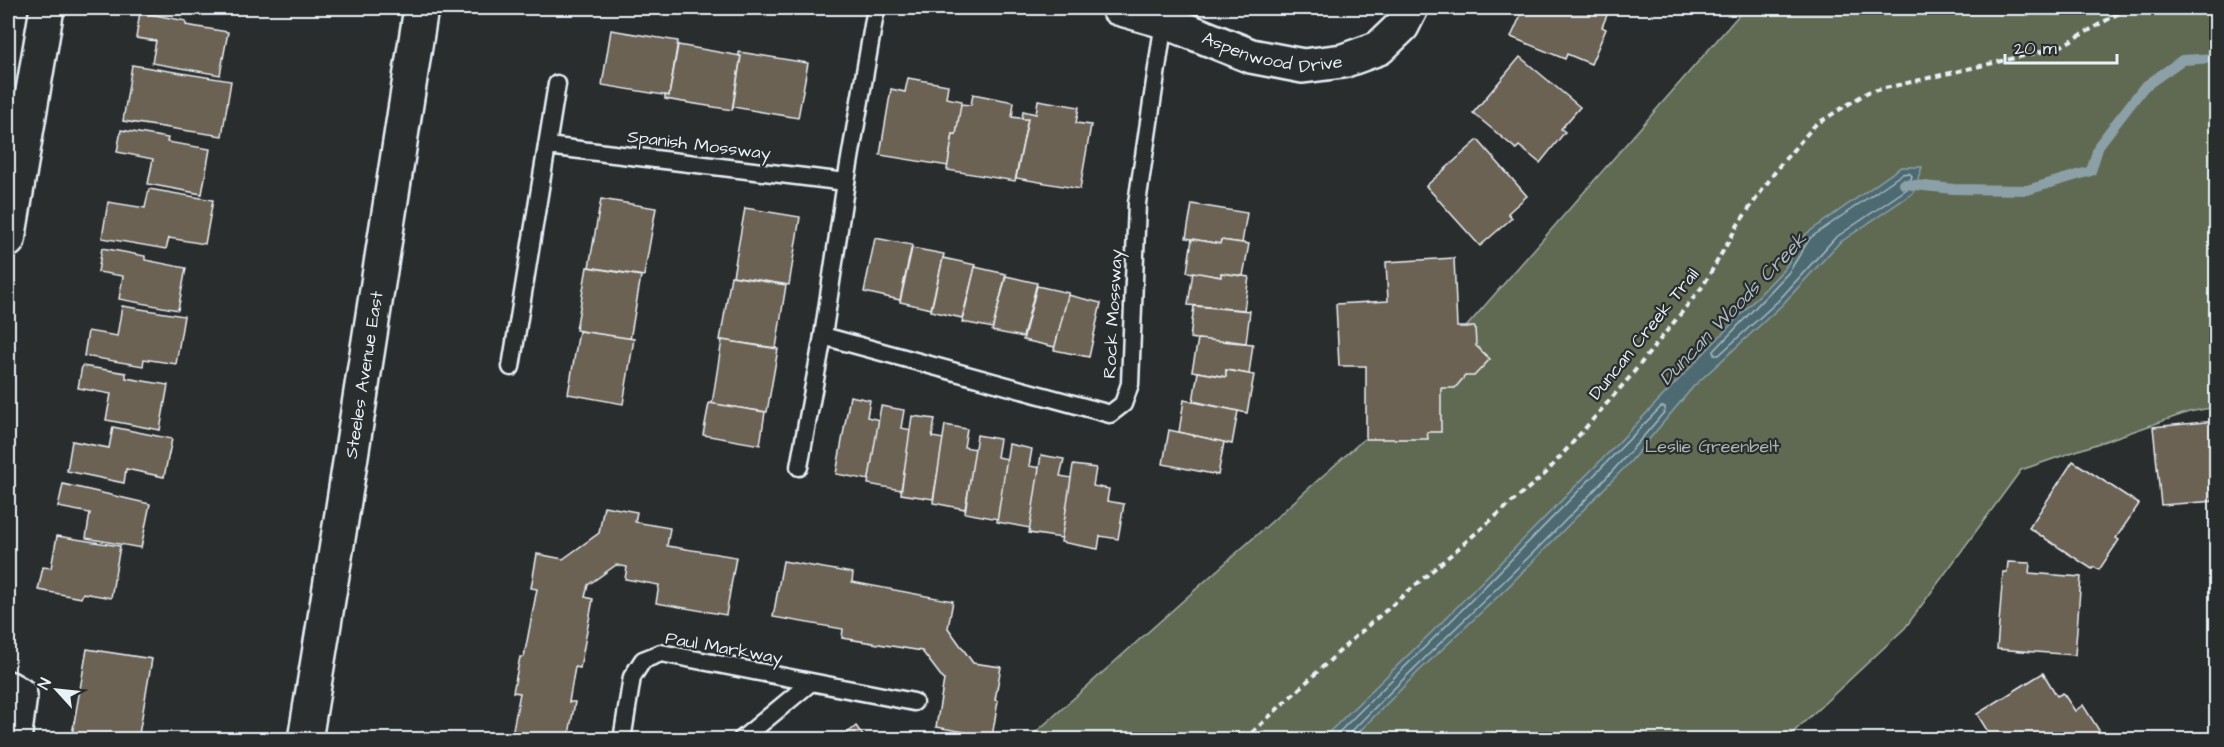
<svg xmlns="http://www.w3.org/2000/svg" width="2224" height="747" viewBox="0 0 2224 747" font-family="'Architects Daughter',sans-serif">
	<rect width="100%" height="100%" fill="#2a2d2e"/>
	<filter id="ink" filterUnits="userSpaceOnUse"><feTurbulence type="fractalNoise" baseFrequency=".0167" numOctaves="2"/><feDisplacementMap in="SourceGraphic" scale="12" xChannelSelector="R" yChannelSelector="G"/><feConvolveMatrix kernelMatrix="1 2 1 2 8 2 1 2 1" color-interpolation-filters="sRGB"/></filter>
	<g filter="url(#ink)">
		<path fill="#606b52" stroke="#a4aea5" stroke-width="1.5" d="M1745,8H2216V407L2189,412L2021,470L1905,628L1786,739L1027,740L1383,422Z"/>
		<path fill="#4e6a72" stroke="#8ca0a8" stroke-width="1.5" d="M1901,167H1922L1913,193L1839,243L1782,305L1693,387L1631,461L1508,587L1416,674L1352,739H1322L1440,624L1620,441L1785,268L1806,234Z"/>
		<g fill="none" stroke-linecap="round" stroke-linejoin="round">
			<g stroke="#aabbc2" stroke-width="1.5">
				<path d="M1909,173L1912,176L1907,189L1835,238L1778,301L1719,355H1714V351L1789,272L1810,238L1902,174Z"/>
				<path d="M1331,740L1444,628L1661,407H1665V411C1569,527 1454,625 1350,733L1349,740"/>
			</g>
			<path stroke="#8ca0a8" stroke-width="10" d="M1904,184L1954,189L2027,190L2091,171L2099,145L2144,87L2182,60L2216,58"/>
		</g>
		<g fill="#6c6253" stroke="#e8f1f8" stroke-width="1.5">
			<path d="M200,8H238L236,14Z"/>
			<path d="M1524,8H1610L1602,27L1606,29L1591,64L1567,54L1565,59L1511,37Z"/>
			<path d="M140,12L186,21V25L228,32L220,75L152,63L156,41L136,38Z"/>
			<path d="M611,30L678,41L669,96L602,85Z"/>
			<path d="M678,45L741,56L732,110L665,99V95L669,96Z"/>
			<path d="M739,52L808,63L798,118L733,107L741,56H739Z"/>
			<path d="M1520,57L1580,107L1561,129L1565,132L1540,163L1519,146L1516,149L1473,113Z"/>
			<path d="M132,65L231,81L222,136L123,121Z"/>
			<path d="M908,78L948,85L946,98L962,101L956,135L953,134L948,166L880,155L891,89L905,92Z"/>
			<path d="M973,94L1014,102L1012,117L1028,119L1015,181L947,170L953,134L956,135L961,104L971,105Z"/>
			<path d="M1038,100L1079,107L1076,123L1091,125L1080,189L1016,178L1028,119H1022L1023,111L1036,114Z"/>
			<path d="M121,130L168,138L167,142L210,149L202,194L148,184L153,159L117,152Z"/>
			<path d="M1478,140L1527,196L1508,213L1512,218L1480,246L1426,186Z"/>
			<path d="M149,189L213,200L205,244L169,238L166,249L102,238L108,202L145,208Z"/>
			<path d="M601,199L656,208L644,276L589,267Z"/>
			<path d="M1192,204L1247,213L1242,243L1221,240L1220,244L1186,238Z"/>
			<path d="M745,208L800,217L789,285L733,276Z"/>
			<path d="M875,238L912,245L900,300L864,292Z"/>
			<path d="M1192,239L1220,244L1221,240L1249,244L1243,276L1221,273V277L1187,272Z"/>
			<path d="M102,248L145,256V260L186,268L178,310L119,299L123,276L98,272Z"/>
			<path d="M912,248L944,254L931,309L900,302Z"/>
			<path d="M943,258L976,265L962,318L931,311Z"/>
			<path d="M1454,258L1457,327H1475L1476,346L1490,359L1474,376H1465L1455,388H1441V432H1427L1428,439H1366V366H1339L1336,304L1388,301L1386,262Z"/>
			<path d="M587,267L641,276L630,340L576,330Z"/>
			<path d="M975,267L1006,274L993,328L962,322Z"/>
			<path d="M1193,272L1221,277V273L1249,277L1244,310L1188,305Z"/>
			<path d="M731,276L786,285L776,348L720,340Z"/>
			<path d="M1006,276L1037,283L1023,337L992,331Z"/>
			<path d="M1037,286L1069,293L1055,347L1023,340Z"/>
			<path d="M1068,295L1101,303L1089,357L1054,350Z"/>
			<path d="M122,306L184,316L176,364L144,359L143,366L84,356L88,331L117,336Z"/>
			<path d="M1194,306L1250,311L1246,343L1225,340L1224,343L1190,338Z"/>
			<path d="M579,331L634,339L623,404L568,394Z"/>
			<path d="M1198,339L1253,344L1249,374L1226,370V377L1192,371Z"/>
			<path d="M722,340L778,349L767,412L712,404Z"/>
			<path d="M82,366L126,373V378L168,385L160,430L106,420L111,394L78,388Z"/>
			<path d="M1226,370L1254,375L1247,413L1193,401L1198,372L1226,377Z"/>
			<path d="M850,396L870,400L867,417L880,420L869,480L836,474Z"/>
			<path d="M1184,400L1238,411L1232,444L1179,432Z"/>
			<path d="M709,403L765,412L760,445L703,435Z"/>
			<path d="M881,406L904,410L901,428L912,430L901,490L868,484Z"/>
			<path d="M912,416L935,419L932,437L944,439L933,499L901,494Z"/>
			<path d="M2216,421V501L2161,505L2153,427Z"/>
			<path d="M945,425L967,429L964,447L976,449L965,509L933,503Z"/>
			<path d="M113,427L172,439L164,477L126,469L124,483L67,471L72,441L109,448Z"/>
			<path d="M1169,430L1224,442L1218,475L1163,464Z"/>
			<path d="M977,435L1000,439L997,457L1008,459L998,519L965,513Z"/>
			<path d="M1009,444L1032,449L1029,466L1041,468L1030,528L997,522Z"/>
			<path d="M1041,455L1064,459L1060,476L1072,478L1062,538L1029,533Z"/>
			<path d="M2073,461L2139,504L2116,538L2119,540L2099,570L2094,567L2092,569L2029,528Z"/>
			<path d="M1073,465L1096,468L1093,486L1109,489L1107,501L1124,504L1118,539L1100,536L1098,549L1061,542Z"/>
			<path d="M63,484L150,504L141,548L86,538L90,513L58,507Z"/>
			<path d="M604,506L637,512L635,522L670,528L667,546L736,557L726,615L656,603L659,585L625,579L627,567L616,565L588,585L585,597L593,599L580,668L575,667L569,702H575L568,740H511L520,693L513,692L520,657H524L537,589L531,588L537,554L563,559L599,533Z"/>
			<path d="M57,536L120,546L111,598L83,593L81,598L38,590L43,567L51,568Z"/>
			<path d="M783,561L853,573L852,582L953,601L948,628L973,663L1001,667L995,700L998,701L992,737L936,727L944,680L922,651L842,638L843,629L773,617Z"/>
			<path d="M2008,562L2030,563L2029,573L2081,577L2075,655L1997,649L2003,572H2007Z"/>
			<path d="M87,649L152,659L138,740H71Z"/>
			<path d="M2043,673L2057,696L2063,693L2075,711L2083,705L2102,735L2094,740H1993L1977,714Z"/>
			<path d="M856,726L866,740H839Z"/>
		</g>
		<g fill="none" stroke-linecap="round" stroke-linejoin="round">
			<g stroke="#e8f1f8" stroke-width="21">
				<g id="lane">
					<path d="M876,8L846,182L823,336L1110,414L1123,404L1130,384L1137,203L1164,21"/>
					<path d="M547,146L846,182"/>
					<path d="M511,367L557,84"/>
					<path d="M799,467L823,336"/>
					<path d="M622,740L632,677L643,660L661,653L914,702"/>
					<path d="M741,740L810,683"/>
				</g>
			</g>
			<g stroke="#e8f1f8" stroke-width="38">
				<g id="street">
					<path id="s1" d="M1118,8L1164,21L1251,56L1303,66L1343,61L1379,48L1402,26L1411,8"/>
					<path d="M8,240L47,8"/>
					<path d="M8,688L20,695L14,740"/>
				</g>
			</g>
			<g stroke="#e8f1f8" stroke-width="38">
				<g id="secondary">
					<path id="s2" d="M305,740L341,520L421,8"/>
				</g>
			</g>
			<path stroke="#e8f1f8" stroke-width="4" stroke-dasharray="6 4.5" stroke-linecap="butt" d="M1244,740L1355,637L1546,473L1629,378L1703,286L1739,223L1780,165L1815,125L1868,92L2058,48L2128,8"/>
			<use href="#lane" stroke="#2a2d2e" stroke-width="16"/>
			<use href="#street" stroke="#2a2d2e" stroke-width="33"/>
			<use href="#secondary" stroke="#2a2d2e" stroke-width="33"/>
		</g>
	</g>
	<g text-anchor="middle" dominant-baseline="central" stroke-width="4.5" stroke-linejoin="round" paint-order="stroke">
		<g font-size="18" fill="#e8f1f8" stroke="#2a2d2e">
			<text stroke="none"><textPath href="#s1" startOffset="162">Aspenwood Drive</textPath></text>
			<text transform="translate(699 145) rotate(7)">Spanish Mossway</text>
			<text transform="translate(1113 314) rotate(-87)">Rock Mossway</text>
			<text transform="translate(1644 334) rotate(-51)">Duncan Creek Trail</text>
			<text stroke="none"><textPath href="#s2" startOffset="370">Steeles Avenue East</textPath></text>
			<text transform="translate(724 648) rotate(10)">Paul Markway</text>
		</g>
		<g font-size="18" fill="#abb5ad" stroke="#2a2d2e">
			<text x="1712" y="446">Leslie Greenbelt</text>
		</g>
		<g font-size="20" font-style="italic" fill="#aabbc2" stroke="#2a2d2e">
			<text transform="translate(1733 309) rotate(-46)">Duncan Woods Creek</text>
		</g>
	</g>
	<rect width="2224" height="747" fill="none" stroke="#2a2d2e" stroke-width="30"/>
	<rect x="15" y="15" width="2194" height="717" fill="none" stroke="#e8f1f8" stroke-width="2" filter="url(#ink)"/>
	<g transform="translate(57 690) rotate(297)" stroke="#2a2d2e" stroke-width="4.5" paint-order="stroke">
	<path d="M0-4.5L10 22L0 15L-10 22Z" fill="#e8f1f8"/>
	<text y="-9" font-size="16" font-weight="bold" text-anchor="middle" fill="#e8f1f8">N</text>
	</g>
	<path d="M2005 54v9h112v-9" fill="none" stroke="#e8f1f8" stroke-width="3"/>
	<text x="2014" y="54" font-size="18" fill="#e8f1f8" stroke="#2a2d2e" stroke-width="4.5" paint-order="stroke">20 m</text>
</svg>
